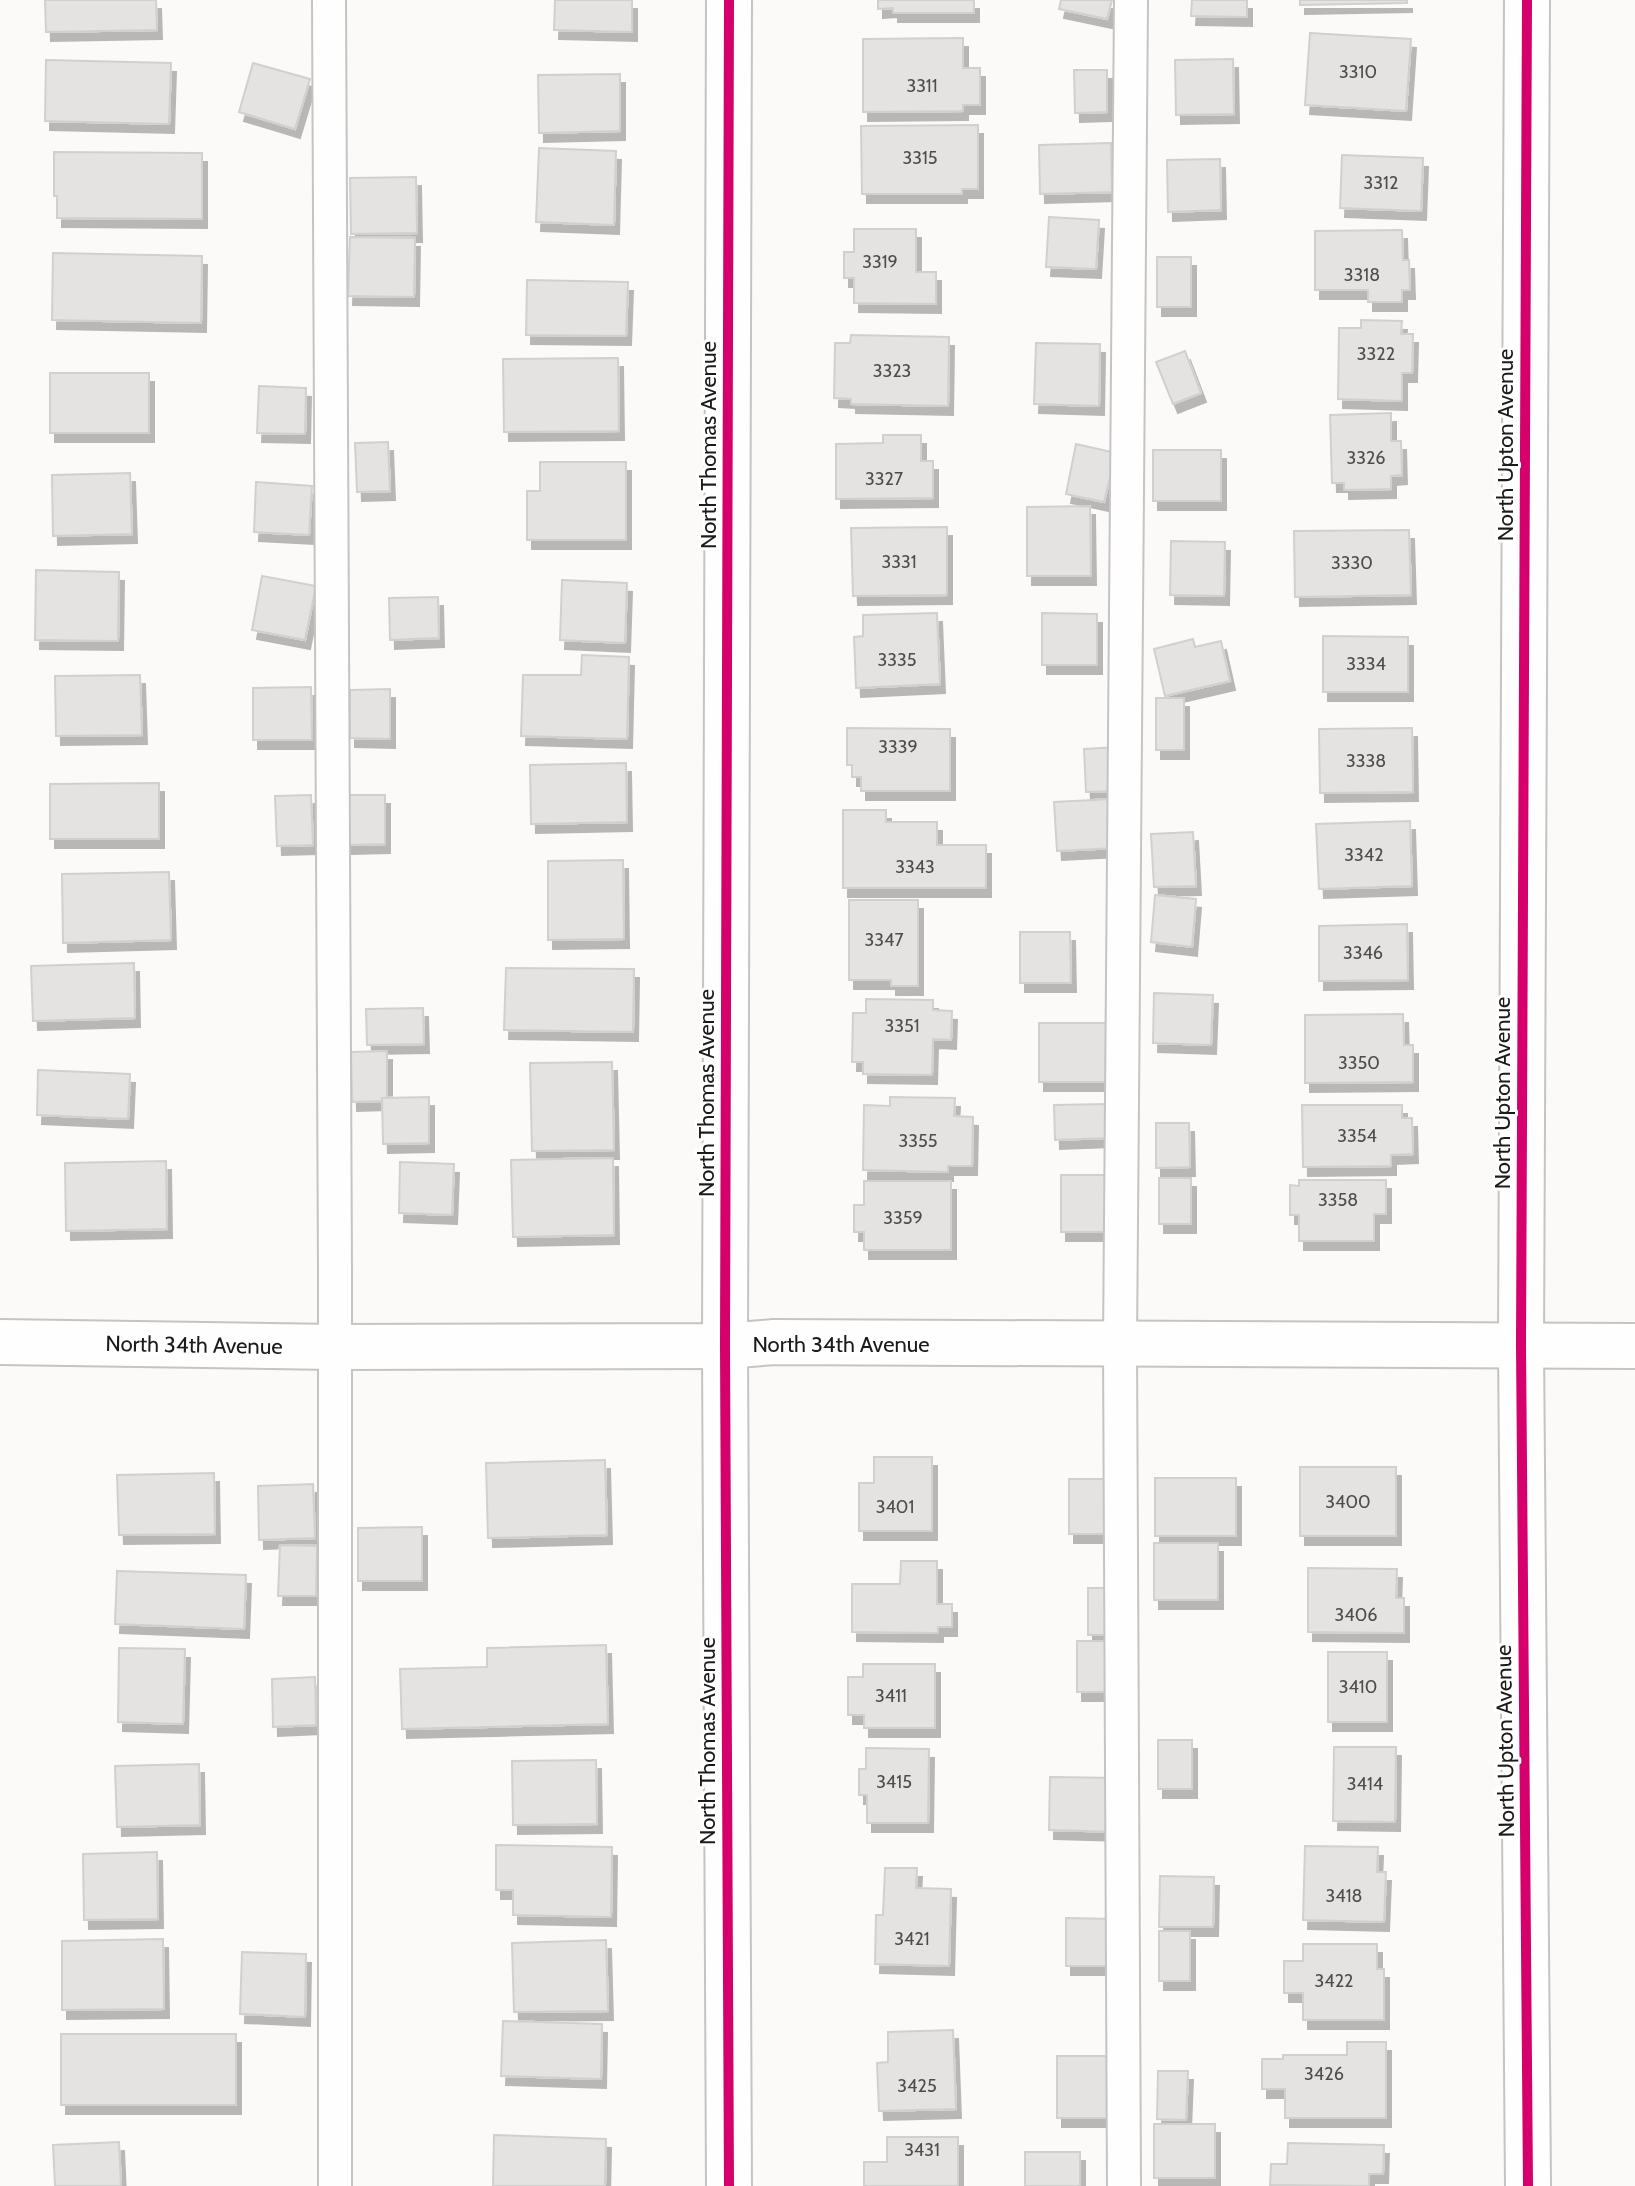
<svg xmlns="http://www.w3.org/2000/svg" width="1635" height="2186" viewBox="0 0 1635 2186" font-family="Cabin,sans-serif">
	<defs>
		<filter id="shadow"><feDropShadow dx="5" dy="9" stdDeviation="0" flood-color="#0004"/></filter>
	</defs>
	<rect width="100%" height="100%" fill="#fcfaf8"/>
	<g fill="#e4e3e1" stroke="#d1d0ce" stroke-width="2" filter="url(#shadow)">
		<path d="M45,0H156L157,30L46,32Z"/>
		<path d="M555,0H632V32L554,30Z"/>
		<path d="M878,0H974V13H893V8L878,9Z"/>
		<path d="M1061,0H1112L1107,19L1059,9Z"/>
		<path d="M1192,0H1247V17L1191,16Z"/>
		<path d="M1300,0H1407V3L1300,5Z"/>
		<path d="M1310,33L1411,39L1406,111L1305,105Z"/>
		<path d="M963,38V68H980V105H963V111L863,112V39Z"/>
		<path d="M1233,59L1234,114L1176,115L1175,60Z"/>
		<path d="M46,60L171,63L169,124L45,121Z"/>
		<path d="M253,63L310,79L295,129L239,112Z"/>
		<path d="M1074,70H1107V112L1075,113Z"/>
		<path d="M620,74V131L539,133L538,75Z"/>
		<path d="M978,125V189H962V194H862L861,126Z"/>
		<path d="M1111,143L1112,192L1040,194L1039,145Z"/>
		<path d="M539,148L616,151L614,225L536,222Z"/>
		<path d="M54,152L202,153V219L57,218V196H54Z"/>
		<path d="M1342,155L1423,158L1421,211L1340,208Z"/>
		<path d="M1220,159L1221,210L1168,212L1167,160Z"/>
		<path d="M416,177L417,233L351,234L350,178Z"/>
		<path d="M1049,217L1099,220L1096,269L1046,267Z"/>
		<path d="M854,229H916V272H936V304L854,303V278H844V252H854Z"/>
		<path d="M1402,230L1403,260H1409L1410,290H1402V302H1368V290H1315V231Z"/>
		<path d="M350,237L415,238L414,297L348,296Z"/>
		<path d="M53,253L202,256L201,323L52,320Z"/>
		<rect x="1157" y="257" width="34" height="50"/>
		<path d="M527,280L628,282L626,336L526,335Z"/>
		<path d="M1361,320L1402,321L1401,334H1413L1412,373H1402V401L1338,399L1339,328H1361Z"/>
		<path d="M851,335L949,337L948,406L851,404V399L834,398L835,343H850Z"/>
		<path d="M1036,343L1100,344L1099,406L1034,404Z"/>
		<path d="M1185,351L1201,393L1173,404L1156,362Z"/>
		<path d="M618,358L619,431L504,432L503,359Z"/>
		<rect x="50" y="373" width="99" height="60"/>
		<path d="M259,386L306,388L305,434L257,433Z"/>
		<path d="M1391,413V441H1401L1402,475L1391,476V489L1344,490V483H1332L1330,415Z"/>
		<path d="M883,435H921V461H933V498L836,499V444L883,443Z"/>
		<path d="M388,442L390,491L357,492L355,443Z"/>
		<path d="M1076,444L1116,453L1104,502L1066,494Z"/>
		<rect x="1153" y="450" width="68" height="51"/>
		<path d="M540,462H626V540H527V491H540Z"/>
		<path d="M130,473L132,534L53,536L52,475Z"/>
		<path d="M256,482L312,486L309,535L254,532Z"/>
		<path d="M1090,506L1091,576H1027V507Z"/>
		<path d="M947,527V595L853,596L851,528Z"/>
		<path d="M1409,530L1411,595L1295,597L1294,531Z"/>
		<path d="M1171,541L1225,542L1224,596L1170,595Z"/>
		<path d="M36,570L119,572L118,641L35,640Z"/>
		<path d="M262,576L316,586L305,640L252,630Z"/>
		<path d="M562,580L627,583L625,643L560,640Z"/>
		<path d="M438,597L439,638L390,640L389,598Z"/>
		<path d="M937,613L940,684L856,688L854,637L863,636V615Z"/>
		<path d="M1042,613L1097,614V665H1042Z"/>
		<path d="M1323,636L1408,637V692H1323Z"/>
		<path d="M1193,639L1195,647L1221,641L1230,681L1165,696L1154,649Z"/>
		<path d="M582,655L629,657L627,739L521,736L523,675H581Z"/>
		<path d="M140,675L142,735L56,736L55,676Z"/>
		<path d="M311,687L312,740H253V688Z"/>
		<path d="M390,689V739L350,738V690Z"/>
		<rect x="1156" y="698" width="28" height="52"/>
		<path d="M847,728L950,729V791H861V777H852V765H847Z"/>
		<path d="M1412,728L1413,792L1320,793L1319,729Z"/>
		<path d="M1117,747L1119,791L1086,792L1084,749Z"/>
		<path d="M626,763L627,822L531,824L530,765Z"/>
		<path d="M159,783V839H50V784Z"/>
		<path d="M311,795L313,845L277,846L275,796Z"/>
		<path d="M347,795H385V844L347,845Z"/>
		<path d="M1113,799L1115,848L1057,851L1054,802Z"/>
		<path d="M843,810H886V822H937V845H986V888H843Z"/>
		<path d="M1410,821L1412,886L1319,889L1316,824Z"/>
		<path d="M1193,832L1196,886L1154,887L1151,834Z"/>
		<path d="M623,860L624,939L548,940V861Z"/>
		<path d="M169,872L171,940L63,943L62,874Z"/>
		<path d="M1155,895L1196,899L1192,947L1151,942Z"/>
		<path d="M849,900H918V986H891V980H849Z"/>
		<path d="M1407,924L1408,980L1319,981V926Z"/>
		<path d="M1020,932H1070L1071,983H1020Z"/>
		<path d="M134,963L135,1018L33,1021L31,966Z"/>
		<path d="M506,968L634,969L633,1032L504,1030Z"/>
		<path d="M1154,993L1213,995L1211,1045L1153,1043Z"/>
		<path d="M866,999L933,1000V1010L952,1011L951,1040L933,1039L932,1075L863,1074V1062H852L853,1013H866Z"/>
		<path d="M423,1008L424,1044L367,1045L366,1009Z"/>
		<path d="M1403,1014L1404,1045H1413V1082L1305,1083V1015Z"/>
		<rect x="1039" y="1023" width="73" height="59"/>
		<path d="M387,1051V1098H382V1101L352,1102L351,1052Z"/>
		<path d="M612,1062L614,1150L532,1151L530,1063Z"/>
		<path d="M38,1070L130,1074L128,1119L37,1115Z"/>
		<path d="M429,1097V1143L383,1144L382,1098Z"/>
		<path d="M890,1097L955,1098L954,1116L973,1117L972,1166H948V1172L863,1170L864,1105L890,1106Z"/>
		<path d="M1107,1104V1138L1055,1140L1054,1105Z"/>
		<path d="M1302,1105H1402V1118H1412L1413,1154L1391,1155V1166L1303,1167Z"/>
		<path d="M1156,1123H1189L1190,1167L1156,1168Z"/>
		<path d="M613,1158L614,1235L513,1237L511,1160Z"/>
		<path d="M166,1161L167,1229L66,1231L65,1163Z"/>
		<path d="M400,1162L454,1164L452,1215L399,1213Z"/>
		<rect x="1061" y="1175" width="57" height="57"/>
		<rect x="1159" y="1178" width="32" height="46"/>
		<path d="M1299,1180H1386V1214H1374V1241H1299V1215H1290V1185L1299,1186Z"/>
		<path d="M864,1181H951V1250H864V1232H854V1205H864Z"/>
		<path d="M874,1457H932V1531H859V1483H874Z"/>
		<path d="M605,1460L607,1535L488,1538L486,1463Z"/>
		<rect x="1300" y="1467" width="96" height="69"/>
		<path d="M214,1473L215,1534L119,1535L117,1475Z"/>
		<rect x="1155" y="1478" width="81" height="58"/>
		<path d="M1069,1479H1119L1118,1534H1069Z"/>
		<path d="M313,1484L315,1538L259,1540L258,1486Z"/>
		<path d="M422,1527V1581H358V1528Z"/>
		<rect x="1154" y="1543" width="64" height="57"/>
		<path d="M280,1545L317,1546L316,1596H278Z"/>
		<path d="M901,1561H937V1604H952V1627H938V1633L852,1632V1584H900Z"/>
		<path d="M1308,1568L1397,1569L1396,1598H1404V1633L1308,1632Z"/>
		<path d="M117,1571L246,1575L244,1629L115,1624Z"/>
		<rect x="1088" y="1588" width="30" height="47"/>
		<rect x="1077" y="1641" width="40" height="51"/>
		<path d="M606,1645L608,1724L402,1729L400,1669L487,1667V1648Z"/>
		<path d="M119,1648L185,1649L183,1724L118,1722Z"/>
		<rect x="1328" y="1652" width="59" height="70"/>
		<path d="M863,1664H935V1728H864V1715H848V1677H863Z"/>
		<path d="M315,1677L316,1725L273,1727L272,1679Z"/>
		<rect x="1158" y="1740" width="34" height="49"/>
		<path d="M1334,1747H1396L1395,1822L1333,1821Z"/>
		<path d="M866,1748L929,1749L928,1823H867V1795H859V1769H866Z"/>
		<path d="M596,1760L597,1824L513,1825L512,1761Z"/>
		<path d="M199,1764L200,1825L117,1827L115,1766Z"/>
		<path d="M1050,1777L1121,1778L1119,1832L1049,1830Z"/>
		<path d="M496,1845L612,1847L611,1917L513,1915V1890H496Z"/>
		<path d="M1305,1846L1378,1847L1377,1872H1386L1384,1922L1303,1920Z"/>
		<path d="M157,1852L158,1919L84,1920L83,1854Z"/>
		<path d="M885,1868H917L916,1888L951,1889L949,1966L875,1964L876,1915H883Z"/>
		<path d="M1160,1876L1214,1877L1213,1927H1159Z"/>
		<path d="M1066,1918L1116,1919V1966H1066Z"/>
		<rect x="1159" y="1931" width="31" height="50"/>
		<path d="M163,1939L164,2009L62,2010V1941Z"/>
		<path d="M606,1940L608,2011L514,2012L512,1943Z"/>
		<path d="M1303,1944H1377V1969H1384V2020H1303V1993H1284V1961H1303Z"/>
		<path d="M242,1952L306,1954L305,2017L240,2014Z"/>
		<path d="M503,2021L602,2024L601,2079L501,2076Z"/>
		<path d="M953,2030L956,2109L879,2111L877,2063L888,2062V2032Z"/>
		<rect x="61" y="2034" width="175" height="71"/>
		<path d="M1347,2042H1386V2118H1285V2089H1262V2059H1283V2055H1347Z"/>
		<rect x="1057" y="2056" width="63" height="62"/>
		<path d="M1158,2071H1188L1186,2120L1157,2119Z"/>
		<rect x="1154" y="2124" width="61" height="54"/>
		<path d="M494,2135L606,2139L605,2186H493Z"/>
		<path d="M887,2137H958V2186H864V2162H887Z"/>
		<path d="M119,2142L121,2186H55L53,2145Z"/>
		<path d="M1288,2143L1384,2145L1383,2174H1369V2186L1270,2185L1271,2164H1287Z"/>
		<rect x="1025" y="2152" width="55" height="34"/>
	</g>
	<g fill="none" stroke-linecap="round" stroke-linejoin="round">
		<g stroke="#c5c4c2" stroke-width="36">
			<g id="service">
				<path d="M329,0L335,1272V2186"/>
				<path d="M1124,2186L1120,1344L1131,0"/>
			</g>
		</g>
		<g stroke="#c5c4c2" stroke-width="48">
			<g id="minor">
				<path d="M1527,0L1521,1345L1528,2186"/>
				<path d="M0,1342L335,1347L725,1346L774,1342L1635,1346"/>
				<path d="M729,2186L725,1346L729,0"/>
			</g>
		</g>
		<use href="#service" stroke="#fffefe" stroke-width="32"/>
		<use href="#minor" stroke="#fffefe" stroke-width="44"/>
		<g stroke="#fff" stroke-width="15">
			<g id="cycleway">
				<path d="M1527,0L1521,1345L1528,2186"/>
				<path d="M729,2186L725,1346L729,0"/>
			</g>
		</g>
		<use href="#cycleway" stroke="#d6006c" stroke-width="10"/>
	</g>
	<g text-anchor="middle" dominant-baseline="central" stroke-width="6" stroke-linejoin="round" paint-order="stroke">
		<g font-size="18" fill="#4e4d4c">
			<text x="1358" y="72">3310</text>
			<text x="922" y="86">3311</text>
			<text x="920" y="158">3315</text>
			<text x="1381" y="183">3312</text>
			<text x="880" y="262">3319</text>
			<text x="1362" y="275">3318</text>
			<text x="1376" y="354">3322</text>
			<text x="892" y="371">3323</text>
			<text x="1366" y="458">3326</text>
			<text x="884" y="479">3327</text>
			<text x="899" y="562">3331</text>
			<text x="1352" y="563">3330</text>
			<text x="897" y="660">3335</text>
			<text x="1366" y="664">3334</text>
			<text x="898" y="747">3339</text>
			<text x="1366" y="761">3338</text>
			<text x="1364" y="855">3342</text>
			<text x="915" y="867">3343</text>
			<text x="884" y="940">3347</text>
			<text x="1363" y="953">3346</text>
			<text x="902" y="1026">3351</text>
			<text x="1359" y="1063">3350</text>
			<text x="1357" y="1136">3354</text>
			<text x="918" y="1141">3355</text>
			<text x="1338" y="1200">3358</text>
			<text x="903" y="1218">3359</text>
			<text x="1348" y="1502">3400</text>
			<text x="895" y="1507">3401</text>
			<text x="1356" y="1615">3406</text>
			<text x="1358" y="1687">3410</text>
			<text x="891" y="1696">3411</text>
			<text x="894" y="1782">3415</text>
			<text x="1365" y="1784">3414</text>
			<text x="1344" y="1896">3418</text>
			<text x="912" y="1939">3421</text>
			<text x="1334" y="1981">3422</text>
			<text x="1324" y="2074">3426</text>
			<text x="917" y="2086">3425</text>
			<text x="922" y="2150">3431</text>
		</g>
		<g font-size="22" fill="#1c1b1a" stroke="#fff">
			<text transform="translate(708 445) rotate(-90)">North Thomas Avenue</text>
			<text transform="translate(1505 445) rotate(-90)">North Upton Avenue</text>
			<text transform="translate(706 1093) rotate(-90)">North Thomas Avenue</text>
			<text transform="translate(1502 1093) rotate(-90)">North Upton Avenue</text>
			<text x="841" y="1344">North 34th Avenue</text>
			<text transform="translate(194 1345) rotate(1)">North 34th Avenue</text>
			<text transform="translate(707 1741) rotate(-90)">North Thomas Avenue</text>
			<text transform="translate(1505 1741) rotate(-91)">North Upton Avenue</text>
		</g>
	</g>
</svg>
